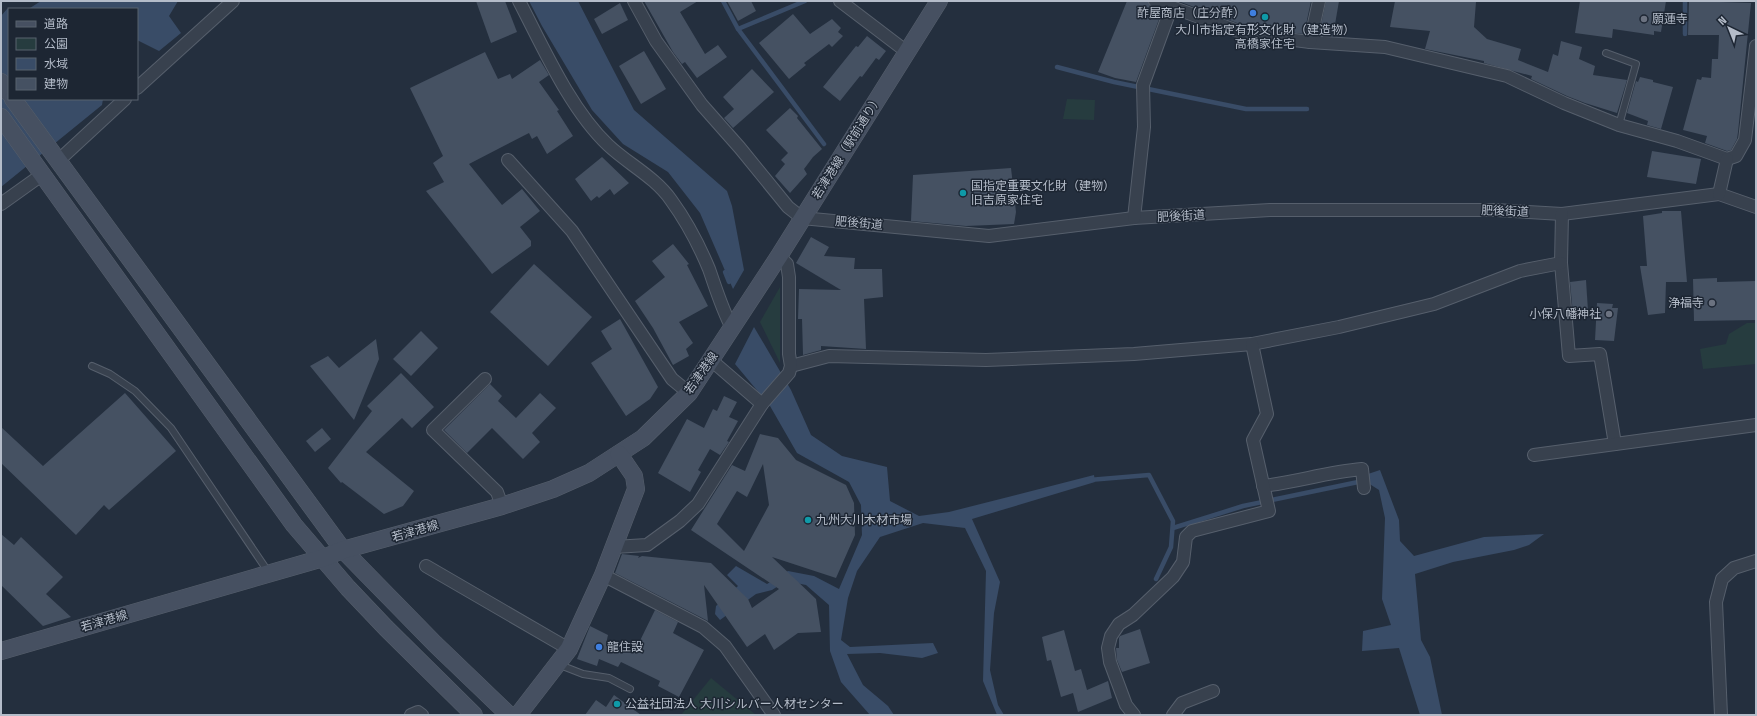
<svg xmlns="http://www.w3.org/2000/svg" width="1757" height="716" viewBox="0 0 1757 716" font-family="'Fira Sans Condensed','Noto Sans JP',sans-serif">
	<rect width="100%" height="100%" fill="#242f3e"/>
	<g fill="#263c3f">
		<path d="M1067,99L1095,100L1094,120L1063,119Z"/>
		<path d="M780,287V363L760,322Z"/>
		<path d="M1747,323H1756V364L1703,369L1700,349L1726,344L1729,334Z"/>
		<path d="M711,678L756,715H681Z"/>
	</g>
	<g fill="#394c67">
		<path d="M41,1H178L169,16L181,33L159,51L137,40V9H14L30,8Z"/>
		<path d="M529,1H578L634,110L727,191L732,206L744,270L733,289L700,213L668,172L623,144L592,110L542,26Z"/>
		<path d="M7,9H9V99H103L102,105L1,187V16Z"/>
		<path d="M754,327L791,390L811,435L842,456L887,467L890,501L919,516L949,512L1094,475L1095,482L972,519L1000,582L994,613L990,670L998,705L1004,715H997L983,681L986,571L965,528L923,523L880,537L857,571L848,598L841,640L850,647L933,643L938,653L922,658L880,653L847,654L863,685L888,706L894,715H870L841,682L830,651L829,605L806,585L786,581L772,590L756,594L720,620L715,614L716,606L738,586L727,575L736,566L767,584L788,571L814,576L839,589L862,535L861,505L849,482L797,453L770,406L735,364Z"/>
		<path d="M1380,470L1399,520L1400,541L1414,556L1484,537L1544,534L1529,545L1514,550L1453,562L1415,574L1421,640L1430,657L1442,715H1420L1399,648L1362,651L1363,631L1391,625L1382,599L1385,518L1379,490L1368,483V474Z"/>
	</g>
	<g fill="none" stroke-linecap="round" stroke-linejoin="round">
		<g stroke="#394c67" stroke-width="4.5">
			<path d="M723,1L738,29L824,144"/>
			<path d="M738,29L805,1"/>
			<path d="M1685,34V1"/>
			<path d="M1057,67L1114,82L1246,109H1307"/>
			<path d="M725,272L729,282"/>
			<path d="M1089,480L1149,475L1173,521L1171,547L1156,579"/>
			<path d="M1173,528L1243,506L1363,481"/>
		</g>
	</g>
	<g fill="#455162" fill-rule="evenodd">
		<path d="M476,1H505L517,32L491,43Z"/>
		<path d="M644,1H698L680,12L705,54L718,45L727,57L697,78L685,62L682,64L673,52Z"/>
		<path d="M727,1H751L756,11L738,21Z"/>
		<path d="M1127,1H1148L1150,6L1162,11L1136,82L1115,78L1098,72Z"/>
		<path d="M1178,1H1311L1304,34L1248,27Z"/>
		<path d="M1326,1H1339L1333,36L1319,35Z"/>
		<path d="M1395,1L1476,2L1474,27L1487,39L1521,49L1518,60L1548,72L1553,54L1558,56L1561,41L1582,47L1579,59L1595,66L1593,75L1627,80L1617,113L1585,103L1567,96L1531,79L1532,76L1484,63V61L1425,49L1430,31L1390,27Z"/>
		<path d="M1580,1H1666L1661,32L1654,31V35L1613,29L1612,38L1575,33Z"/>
		<path d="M1689,1L1751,3L1738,132L1737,139L1731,150L1727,151L1705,143L1707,136L1683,130L1697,79L1701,80L1702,77L1711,78L1712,59H1718L1719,35H1688Z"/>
		<path d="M620,3L628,20L602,34L594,19Z"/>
		<path d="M793,14L810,34L832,19L841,28L838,32L843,36L832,47L829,44L804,63L806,65L789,79L759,43Z"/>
		<path d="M867,36L886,51L879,60L876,58L862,77L860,76L840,101L823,87L856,46L858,47Z"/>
		<path d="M644,51L666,89L641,104L619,66Z"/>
		<path d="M485,52L498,79L510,74L512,79L540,60L549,75L539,82L559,110L557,111L573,136L547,154L537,136L532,139L529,133L469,164L502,205L522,189L540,211L520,227L531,241V246L492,274L426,191L444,182L433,163L443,156L410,88Z"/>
		<path d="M752,69L774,92L733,128L724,118L734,109L723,97Z"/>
		<path d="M1640,77L1653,80V82L1673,87L1661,129L1647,125L1648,121L1627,113L1636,81L1638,82Z"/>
		<path d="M790,108L798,116L797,118L822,149L813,157L804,169L807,174L790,193L775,176L785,164L781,160L788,153L766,130Z"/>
		<path d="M1652,151L1701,159L1696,184L1647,177Z"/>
		<path d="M602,157L629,183L614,195L610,189L599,198L597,196L591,201L575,179Z"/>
		<path d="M1011,168L1016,212L1014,224L966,226L911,221L913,175Z"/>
		<path d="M1662,211H1681L1687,282H1666L1665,313L1648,315L1640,266H1647L1643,216L1662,213Z"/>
		<path d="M811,237L829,247L824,256L855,258L854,269H882L883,297L864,299L866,349L821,346V350L803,355L802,319H798L799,289L841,290L796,263Z"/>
		<path d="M673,244L689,264L687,265L708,306L679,322L693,343L686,349L689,356L673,365L653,328L635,301L665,277L652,261Z"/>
		<path d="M534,264L592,317L548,366L490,312Z"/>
		<path d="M1717,278V282L1756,281V320L1694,321L1693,279Z"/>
		<path d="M1586,280L1588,311L1573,314L1570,282Z"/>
		<path d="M1597,303L1613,304L1612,308H1618L1614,341L1595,340Z"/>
		<path d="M620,319L658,387L650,399L626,416L591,363L612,349L601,331Z"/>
		<path d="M421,331L438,348L411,376L393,359Z"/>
		<path d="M376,339L379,359L354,420L310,366L328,356L339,368Z"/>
		<path d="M401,373L434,407L412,428L402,418L366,452L414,491L403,506L384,514L342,482L341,483L328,468L372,411L367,406Z"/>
		<path d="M490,384L502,396L498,401L516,418L540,393L556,408L532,433L540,442L523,459L492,428L467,453L444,430Z"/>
		<path d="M125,393L176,451L109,510L104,505L76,535L1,463V427L43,466Z"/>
		<path d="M724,396L737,402L729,417L738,421L727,441L729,442L720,455L710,449L698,470L701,472L690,492L658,473L687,419L704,428L713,409L717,411Z"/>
		<path d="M322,428L331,439L315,452L306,441Z"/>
		<path d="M760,434L778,438L796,460L846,485L854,503L855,535L836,578L772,557L816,599L821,632L798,633L774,650L765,634L747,647L704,585L708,621L615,573L622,554L639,556L638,558L642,556L711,563L748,599L752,608L779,589L691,530L732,465L745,471ZM763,464L769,505L744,551L717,524L737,491L747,497Z"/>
		<path d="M1,534L14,545L21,537L63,577L46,594L71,617L43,626L1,585Z"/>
		<path d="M655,610L678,622L673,633L704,650L679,697L658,686L660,681L621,662L618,667L599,659L597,666L577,659L590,626L608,635L606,644L634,653Z"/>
		<path d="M1140,629L1150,663L1122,672L1117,660L1116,648H1119V638L1120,636Z"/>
		<path d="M1064,630L1075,671L1081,669L1087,690L1108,681L1112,698L1078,712L1073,693L1061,697L1051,660L1047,661L1042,637Z"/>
		<path d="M614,695L641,715H585L596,700L606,707Z"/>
	</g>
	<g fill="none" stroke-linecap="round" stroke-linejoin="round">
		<g stroke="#565f6c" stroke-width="8">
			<g id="lane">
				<path d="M1606,53L1636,64L1619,125"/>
				<path d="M92,366L110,374L135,391L171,428L269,573"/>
				<path d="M560,665L583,674L609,678L630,689"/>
			</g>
		</g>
		<g stroke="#565f6c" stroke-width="14">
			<g id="street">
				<path d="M519,1C543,47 570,109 608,145C628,164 655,177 671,200C687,222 699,245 709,269C716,289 722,309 732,328"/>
				<path d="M634,1L656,41L702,105L740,148L788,207L802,218L989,236L1134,218L1270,210H1496L1562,214L1719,194L1756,207"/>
				<path d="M840,1L907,52"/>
				<path d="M1155,1L1246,34L1310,42L1385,47L1507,76L1564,103L1619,125L1677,141L1727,159L1736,156L1745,140L1756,46"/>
				<path d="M1310,42L1319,1"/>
				<path d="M137,88L233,1"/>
				<path d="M508,160L572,231L672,379L689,393"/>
				<path d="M58,161L125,99"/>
				<path d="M1719,194L1727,159"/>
				<path d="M1,204L43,174"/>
				<path d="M1562,214L1561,263L1569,356L1600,354L1615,444"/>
				<path d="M1134,218L1144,127L1143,85L1171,8"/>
				<path d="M711,360L762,404"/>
				<path d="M791,366L829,356L986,360L1134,354L1252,344L1339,327L1434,304L1520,271L1561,263"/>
				<path d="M485,379L433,430L497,492L502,506"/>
				<path d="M1534,455L1756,425"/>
				<path d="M1263,486C1296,482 1328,472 1362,469L1364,488"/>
				<path d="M614,547L647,545L680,521L698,504L762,404L789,373L791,366L789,354V277L787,264L779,256"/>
				<path d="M426,566L569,649"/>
				<path d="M603,575L703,627L725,646L774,715"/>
				<path d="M411,715L418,712L422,715"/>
				<path d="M1134,715L1126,705L1110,662L1108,648L1111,636L1119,624L1133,615L1173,577L1183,562L1186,537L1192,531L1269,511L1253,440L1267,414L1252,344"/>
				<path d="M1173,715L1182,703L1213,691"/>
				<path d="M1721,715L1716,602L1722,579L1734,568L1756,561"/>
			</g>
		</g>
		<g stroke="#565f6c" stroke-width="18">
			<g id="secondary">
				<path d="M1,82L9,93"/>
				<path d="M13,99L343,550L435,644L509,715"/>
				<path d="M1,117L294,525L348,588L386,628L474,715"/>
				<path d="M1,651L323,558L343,550L502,506L553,489L589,473L643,438L689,393L779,256L939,1"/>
				<path d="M518,715L569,649L603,575L636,489L634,476L619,454"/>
			</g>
		</g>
		<use href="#lane" stroke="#38414e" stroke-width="6"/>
		<use href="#street" stroke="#38414e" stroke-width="12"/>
		<use href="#secondary" stroke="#465061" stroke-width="17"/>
	</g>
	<g fill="#3f7fe0" stroke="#1d2633" stroke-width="1.5">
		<circle cx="1253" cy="13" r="4"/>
		<circle cx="599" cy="647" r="4"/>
	</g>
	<g fill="#0f9aa8" stroke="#1d2633" stroke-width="1.5">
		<circle cx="1265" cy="17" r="4"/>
		<circle cx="963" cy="193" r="4"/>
		<circle cx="808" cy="520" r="4"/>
		<circle cx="617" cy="704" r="4"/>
	</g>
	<g fill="#6b7280" stroke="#1d2633" stroke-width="1.5">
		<circle cx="1644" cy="19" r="4"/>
		<circle cx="1712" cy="303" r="4"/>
		<circle cx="1609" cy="314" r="4"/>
	</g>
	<g text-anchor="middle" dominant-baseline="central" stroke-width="3" stroke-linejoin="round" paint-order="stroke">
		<g font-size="12" fill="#b4bcc9" stroke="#1d2633" text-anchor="start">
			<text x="1245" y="13" text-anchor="end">酢屋商店（庄分酢）</text>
			<text x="1652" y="19">願蓮寺</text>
			<text x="1265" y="30" text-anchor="middle">大川市指定有形文化財（建造物）<tspan x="1265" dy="14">高橋家住宅</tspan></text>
			<text x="971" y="186">国指定重要文化財（建物）<tspan x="971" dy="14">旧吉原家住宅</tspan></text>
			<text x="1704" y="303" text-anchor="end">浄福寺</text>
			<text x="1601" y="314" text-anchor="end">小保八幡神社</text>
			<text x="816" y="520">九州大川木材市場</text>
			<text x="607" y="647">龍住設</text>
			<text x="625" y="704">公益社団法人 大川シルバー人材センター</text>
		</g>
		<g font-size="12" fill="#b4bcc9" stroke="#1d2633">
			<text transform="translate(847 147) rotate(-58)">若津港線（駅前通り）</text>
			<text transform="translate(1505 211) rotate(2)">肥後街道</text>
			<text transform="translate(1181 216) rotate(-3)">肥後街道</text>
			<text transform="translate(859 223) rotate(5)">肥後街道</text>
			<text transform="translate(701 373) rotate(-55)">若津港線</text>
			<text transform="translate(415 531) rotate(-16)">若津港線</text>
			<text transform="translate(104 621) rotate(-16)">若津港線</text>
		</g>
	</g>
	<rect width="1757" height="716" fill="none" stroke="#b4bcc9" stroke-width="4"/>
	<rect x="8" y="8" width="130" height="92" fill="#1d2633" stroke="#59626f"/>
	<rect x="16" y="21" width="20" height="6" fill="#465061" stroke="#59626f"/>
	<text x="44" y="28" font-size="12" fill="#b4bcc9">道路</text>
	<rect x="16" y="38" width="20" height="12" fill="#263c3f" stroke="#59626f"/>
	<text x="44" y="48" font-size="12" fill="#b4bcc9">公園</text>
	<rect x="16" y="58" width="20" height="12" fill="#394c67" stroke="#59626f"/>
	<text x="44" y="68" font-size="12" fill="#b4bcc9">水域</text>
	<rect x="16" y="78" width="20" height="12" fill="#455162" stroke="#59626f"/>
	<text x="44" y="88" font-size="12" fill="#b4bcc9">建物</text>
	<g transform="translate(1729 28) rotate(317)" stroke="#1d2633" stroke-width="3" paint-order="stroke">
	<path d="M0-3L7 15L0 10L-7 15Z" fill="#b4bcc9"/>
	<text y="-6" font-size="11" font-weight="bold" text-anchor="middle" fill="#b4bcc9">N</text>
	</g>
</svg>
